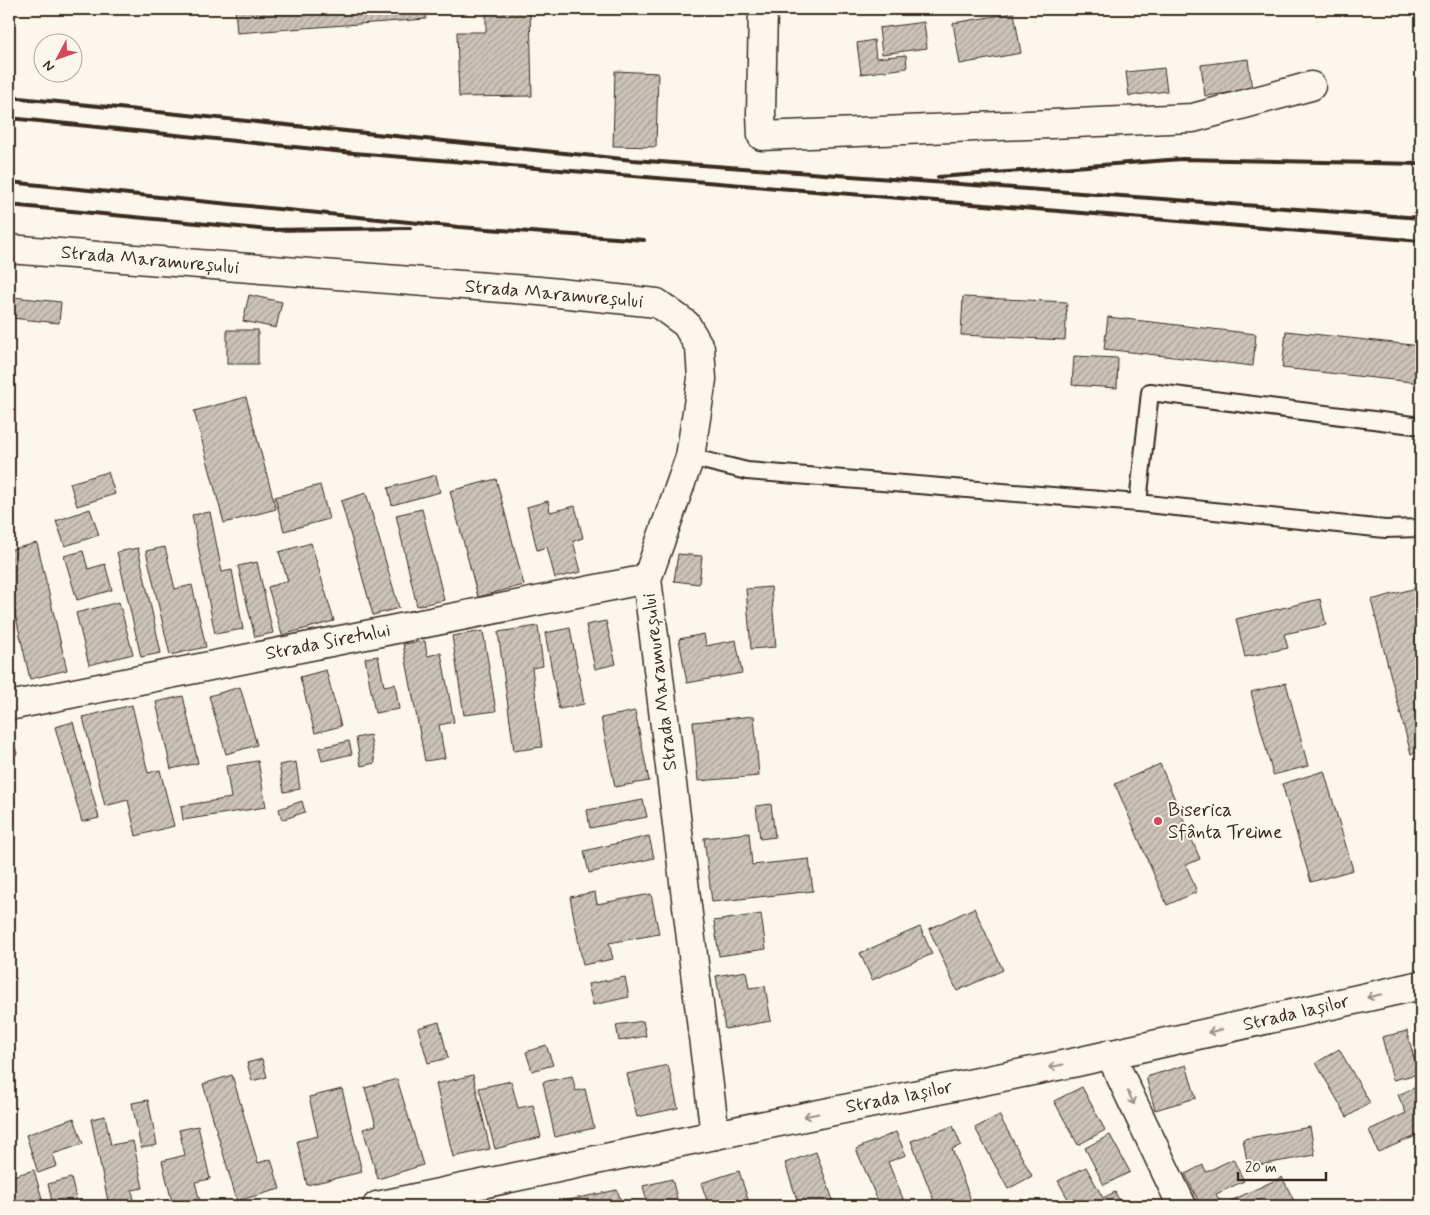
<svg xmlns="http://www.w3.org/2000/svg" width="1430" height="1215" viewBox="0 0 1430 1215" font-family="Mynerve,sans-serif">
	<defs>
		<pattern id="building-hatch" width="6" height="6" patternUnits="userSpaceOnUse" patternTransform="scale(1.25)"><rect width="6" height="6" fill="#ccc4b9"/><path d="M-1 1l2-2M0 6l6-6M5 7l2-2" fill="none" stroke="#a79f96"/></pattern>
	</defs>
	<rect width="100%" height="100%" fill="#fbf7ec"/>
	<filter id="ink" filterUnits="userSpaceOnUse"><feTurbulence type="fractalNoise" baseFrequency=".02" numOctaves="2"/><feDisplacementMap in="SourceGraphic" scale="10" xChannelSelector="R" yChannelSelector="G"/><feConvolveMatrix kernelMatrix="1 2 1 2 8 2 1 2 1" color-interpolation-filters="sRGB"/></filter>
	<g filter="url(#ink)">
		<g fill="url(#building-hatch)" stroke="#3b2a1e">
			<path d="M53,9H177V10Z"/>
			<path d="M235,9H425L426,19L237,33Z"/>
			<path d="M486,9H530L532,96L459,97L457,32H486Z"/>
			<path d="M1014,13L1021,53L960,64L953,23Z"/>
			<path d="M924,22L927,48L882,54L879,28Z"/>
			<path d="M874,40L876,58L906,55L907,68L861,74L857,43Z"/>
			<path d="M1248,59L1252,90L1205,96L1201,65Z"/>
			<path d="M1164,68L1167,91L1129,96L1126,72Z"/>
			<path d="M615,71L658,73L656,147L613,146Z"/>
			<path d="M249,295L282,302L276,328L243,321Z"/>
			<path d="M13,297L61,302L59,323L11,318Z"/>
			<path d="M963,297L1067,302L1065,340L961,335Z"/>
			<path d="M1108,317L1256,334L1253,366L1104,349Z"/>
			<rect x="227" y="330" width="31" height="34"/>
			<path d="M1286,331L1421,346V383L1282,368Z"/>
			<path d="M1074,356L1118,358L1117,388L1072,385Z"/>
			<path d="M246,397L276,509L224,523L194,411Z"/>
			<path d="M108,472L115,494L77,506L70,483Z"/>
			<path d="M436,475L440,492L392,505L388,488Z"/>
			<path d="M496,479L524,585L478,597L450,491Z"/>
			<path d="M320,485L329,519L284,531L275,497Z"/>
			<path d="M366,493L399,608L373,615L341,501Z"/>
			<path d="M548,501L550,512L575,506L583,538L573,541L581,572L555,578L547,547L537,550L527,507Z"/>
			<path d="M90,509L99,535L65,546L56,521Z"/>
			<path d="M422,509L444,600L417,606L396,515Z"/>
			<path d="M210,512L222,572L232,570L243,629L215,634L192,515Z"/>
			<path d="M37,543L67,670L30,679L9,587V550Z"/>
			<path d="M311,543L334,621L282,635L268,587L288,581L279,552Z"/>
			<path d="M165,547L175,589L192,585L206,647L170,655L146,551Z"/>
			<path d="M138,548L161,653L141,657L117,552Z"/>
			<path d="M83,551L88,569L105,564L112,590L77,600L64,556Z"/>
			<path d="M678,554L702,556L699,584L674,581Z"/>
			<path d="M257,562L273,633L255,637L238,566Z"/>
			<path d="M771,587L776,647L751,649L746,589Z"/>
			<path d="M1420,587L1421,751L1411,754L1371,600Z"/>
			<path d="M1320,599L1326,625L1284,634L1288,648L1245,657L1236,619Z"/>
			<path d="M119,602L133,654L89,665L76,613Z"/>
			<path d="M606,621L616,664L595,669L586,625Z"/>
			<path d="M538,626L543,666L532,668L542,747L514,751L498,632Z"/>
			<path d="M570,628L584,704L559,709L545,633Z"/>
			<path d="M483,631L496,711L464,715L452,636Z"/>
			<path d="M704,634L706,646L736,640L742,673L687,683L679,639Z"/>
			<path d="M425,641L427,656L441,653L454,722L439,725L445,758L425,761L403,644Z"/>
			<path d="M378,656L384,686L395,684L399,709L375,713L365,658Z"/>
			<path d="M326,670L341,726L315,733L300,677Z"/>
			<path d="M1286,683L1308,766L1273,775L1251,692Z"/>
			<path d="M240,687L257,745L226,754L209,696Z"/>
			<path d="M183,696L198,763L171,769L156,702Z"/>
			<path d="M132,705L148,773L160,770L174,826L136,836L128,800L105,806L83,717Z"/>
			<path d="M635,711L649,781L615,787L601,718Z"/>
			<path d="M754,716L759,776L698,781L693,722Z"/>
			<path d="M73,722L99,818L82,822L55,727Z"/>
			<path d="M9,729H10L17,754L9,756Z"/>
			<path d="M370,735L375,763L361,766L356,738Z"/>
			<path d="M349,741L352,754L322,761L319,748Z"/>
			<path d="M258,761L266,807L183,820L181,806L231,798L226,766Z"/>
			<path d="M296,762L300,789L284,792L279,765Z"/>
			<path d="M1160,764L1200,859L1186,865L1197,892L1167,905L1115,784Z"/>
			<path d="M1324,771L1353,870L1311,882L1282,784Z"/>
			<path d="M643,800L647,817L590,828L587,810Z"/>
			<path d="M302,801L305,812L282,820L279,809Z"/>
			<path d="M771,804L775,837L760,839L756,806Z"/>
			<path d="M749,833L752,865L809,859L813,891L712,902L704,838Z"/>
			<path d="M649,836L654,858L589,873L584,851Z"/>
			<path d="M595,892L597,904L651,894L659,934L609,943L613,959L583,965L570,897Z"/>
			<path d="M974,908L1003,970L957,991L929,929Z"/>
			<path d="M761,914L766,949L719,956L714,921Z"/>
			<path d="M920,927L932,954L872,980L860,953Z"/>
			<path d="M746,971L749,988L765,986L771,1021L725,1029L716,976Z"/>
			<path d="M625,977L629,997L593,1005L588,984Z"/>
			<path d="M643,1021L646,1036L619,1041L616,1025Z"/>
			<path d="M439,1022L448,1058L428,1063L418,1028Z"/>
			<path d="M1407,1031L1418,1074L1393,1080L1382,1037Z"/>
			<path d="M546,1045L553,1065L532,1071L526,1052Z"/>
			<path d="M1339,1049L1370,1103L1347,1117L1316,1063Z"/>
			<path d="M262,1059L267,1077L252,1081L247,1063Z"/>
			<path d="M668,1065L678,1108L637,1117L627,1074Z"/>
			<path d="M1186,1065L1196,1098L1155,1110L1146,1077Z"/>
			<path d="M232,1075L258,1163L271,1159L280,1189L237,1201L203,1084Z"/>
			<path d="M473,1075L490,1149L453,1157L436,1084Z"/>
			<path d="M572,1076L576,1091L585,1089L594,1128L555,1137L543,1082Z"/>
			<path d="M397,1079L423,1165L378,1179L363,1129L376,1125L365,1088Z"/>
			<path d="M511,1081L518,1108L533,1105L541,1137L495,1149L479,1088Z"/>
			<path d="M1421,1085V1148L1416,1136L1378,1152L1369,1130L1406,1113L1398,1095Z"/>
			<path d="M1082,1087L1105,1130L1078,1145L1054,1101Z"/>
			<path d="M342,1089L362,1172L307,1185L297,1141L318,1136L309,1097Z"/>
			<path d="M148,1100L157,1145L141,1148L132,1103Z"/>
			<path d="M999,1115L1032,1176L1008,1189L975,1128Z"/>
			<path d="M105,1116L111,1145L133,1141L143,1188L132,1190L135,1206H109L91,1119Z"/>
			<path d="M74,1118L83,1144L53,1154L57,1166L38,1173L26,1135Z"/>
			<path d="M198,1126L210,1179L195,1182L201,1206H173L162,1161L185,1155L179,1130Z"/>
			<path d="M953,1126L961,1145L952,1149L973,1206H936L911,1141Z"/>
			<path d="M1310,1127L1315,1155L1248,1167L1243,1139Z"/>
			<path d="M896,1132L906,1155L888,1162L906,1206H880L856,1149Z"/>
			<path d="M1110,1135L1130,1172L1104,1185L1085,1148Z"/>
			<path d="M816,1152L835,1206H799L785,1163Z"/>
			<path d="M1233,1159L1244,1181L1216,1194L1222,1205L1282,1177L1296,1205L1201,1206L1185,1174L1203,1165L1206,1172Z"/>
			<path d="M1086,1167L1103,1198L1115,1192L1122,1206H1072L1058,1181Z"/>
			<path d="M34,1170L44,1206H9V1177Z"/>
			<path d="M739,1171L750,1206H709L701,1183Z"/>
			<path d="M71,1178L78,1206H53L48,1184Z"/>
			<path d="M672,1179L679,1206H648L643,1186Z"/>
			<path d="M617,1190L623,1206H560L559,1202Z"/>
		</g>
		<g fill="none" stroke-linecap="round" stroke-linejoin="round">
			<g stroke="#3b2a1e" stroke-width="20">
				<g id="service">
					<path d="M690,457L747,471L1138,503L1385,529L1421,528"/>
					<path d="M1138,503L1150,392L1421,426"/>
				</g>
			</g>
			<g stroke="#3b2a1e" stroke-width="31">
				<g id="minor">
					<path d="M763,9L761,114L762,136L1193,118L1311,86"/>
					<path d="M9,249L539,291L657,303L686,324L700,348L702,379L690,457L647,579L715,1135"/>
					<path d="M9,706L647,579"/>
					<path d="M1110,1054L1182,1206"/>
				</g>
			</g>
			<g stroke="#3b2a1e" stroke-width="31">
				<path id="tertiary" d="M377,1206L715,1135L1077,1062L1421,985"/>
			</g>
			<use href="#service" stroke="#fbf7ec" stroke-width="16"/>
			<use href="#minor" stroke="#fbf7ec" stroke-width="28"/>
			<use href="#tertiary" stroke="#fbf7ec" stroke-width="28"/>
			<g stroke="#3b2a1e" stroke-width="4">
				<path d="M9,97L633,160L1421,218"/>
				<path d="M9,118L354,153L1421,241"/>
				<path d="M938,177L1182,159L1421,164"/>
				<path d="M9,182L459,227L644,240"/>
				<path d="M9,205L270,230L410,228"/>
			</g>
		</g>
		<defs><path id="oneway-shaft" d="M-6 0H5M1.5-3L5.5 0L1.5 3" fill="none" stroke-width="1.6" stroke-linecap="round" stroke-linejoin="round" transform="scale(1.25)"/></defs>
		<g stroke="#9b9085">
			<use href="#oneway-shaft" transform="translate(1374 996) rotate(167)"/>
			<use href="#oneway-shaft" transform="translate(1215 1031) rotate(167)"/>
			<use href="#oneway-shaft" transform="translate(1056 1066) rotate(169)"/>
			<use href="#oneway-shaft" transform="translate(1131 1098) rotate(65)"/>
			<use href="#oneway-shaft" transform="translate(811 1115) rotate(169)"/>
		</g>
	</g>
	<circle fill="#d1495b" stroke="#fbf7ec" stroke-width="2" cx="1158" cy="821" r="5"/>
	<g text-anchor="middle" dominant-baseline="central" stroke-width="4" stroke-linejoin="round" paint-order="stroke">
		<g font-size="19" fill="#3b2a1e" stroke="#fbf7ec">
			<text transform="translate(150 260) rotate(5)">Strada Maramureșului</text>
			<text transform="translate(554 294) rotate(5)">Strada Maramureșului</text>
			<text transform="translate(328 642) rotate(-11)">Strada Siretului</text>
			<text transform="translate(660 682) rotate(-97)">Strada Maramureșului</text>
			<text transform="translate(1296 1013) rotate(-13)">Strada Iașilor</text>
			<text transform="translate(899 1097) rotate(-11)">Strada Iașilor</text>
		</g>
		<g font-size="19" fill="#3b2a1e" stroke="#fbf7ec" text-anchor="start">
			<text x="1168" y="810">Biserica<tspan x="1168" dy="22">Sfânta Treime</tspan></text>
		</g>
	</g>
	<rect width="1430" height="1215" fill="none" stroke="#fbf7ec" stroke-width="30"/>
	<rect x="15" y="15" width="1400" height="1185" fill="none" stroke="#3b2a1e" stroke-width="2" filter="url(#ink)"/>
	<g transform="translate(58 58) rotate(229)"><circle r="24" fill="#fbf7ec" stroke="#aea59a"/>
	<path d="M0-4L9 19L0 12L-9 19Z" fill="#d1495b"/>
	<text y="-8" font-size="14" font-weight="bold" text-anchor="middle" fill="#3b2a1e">N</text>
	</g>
	<path d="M1238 1172v8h88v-8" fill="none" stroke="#3b2a1e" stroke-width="2.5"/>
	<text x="1245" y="1172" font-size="15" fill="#3b2a1e" stroke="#fbf7ec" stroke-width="4" paint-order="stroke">20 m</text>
</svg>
